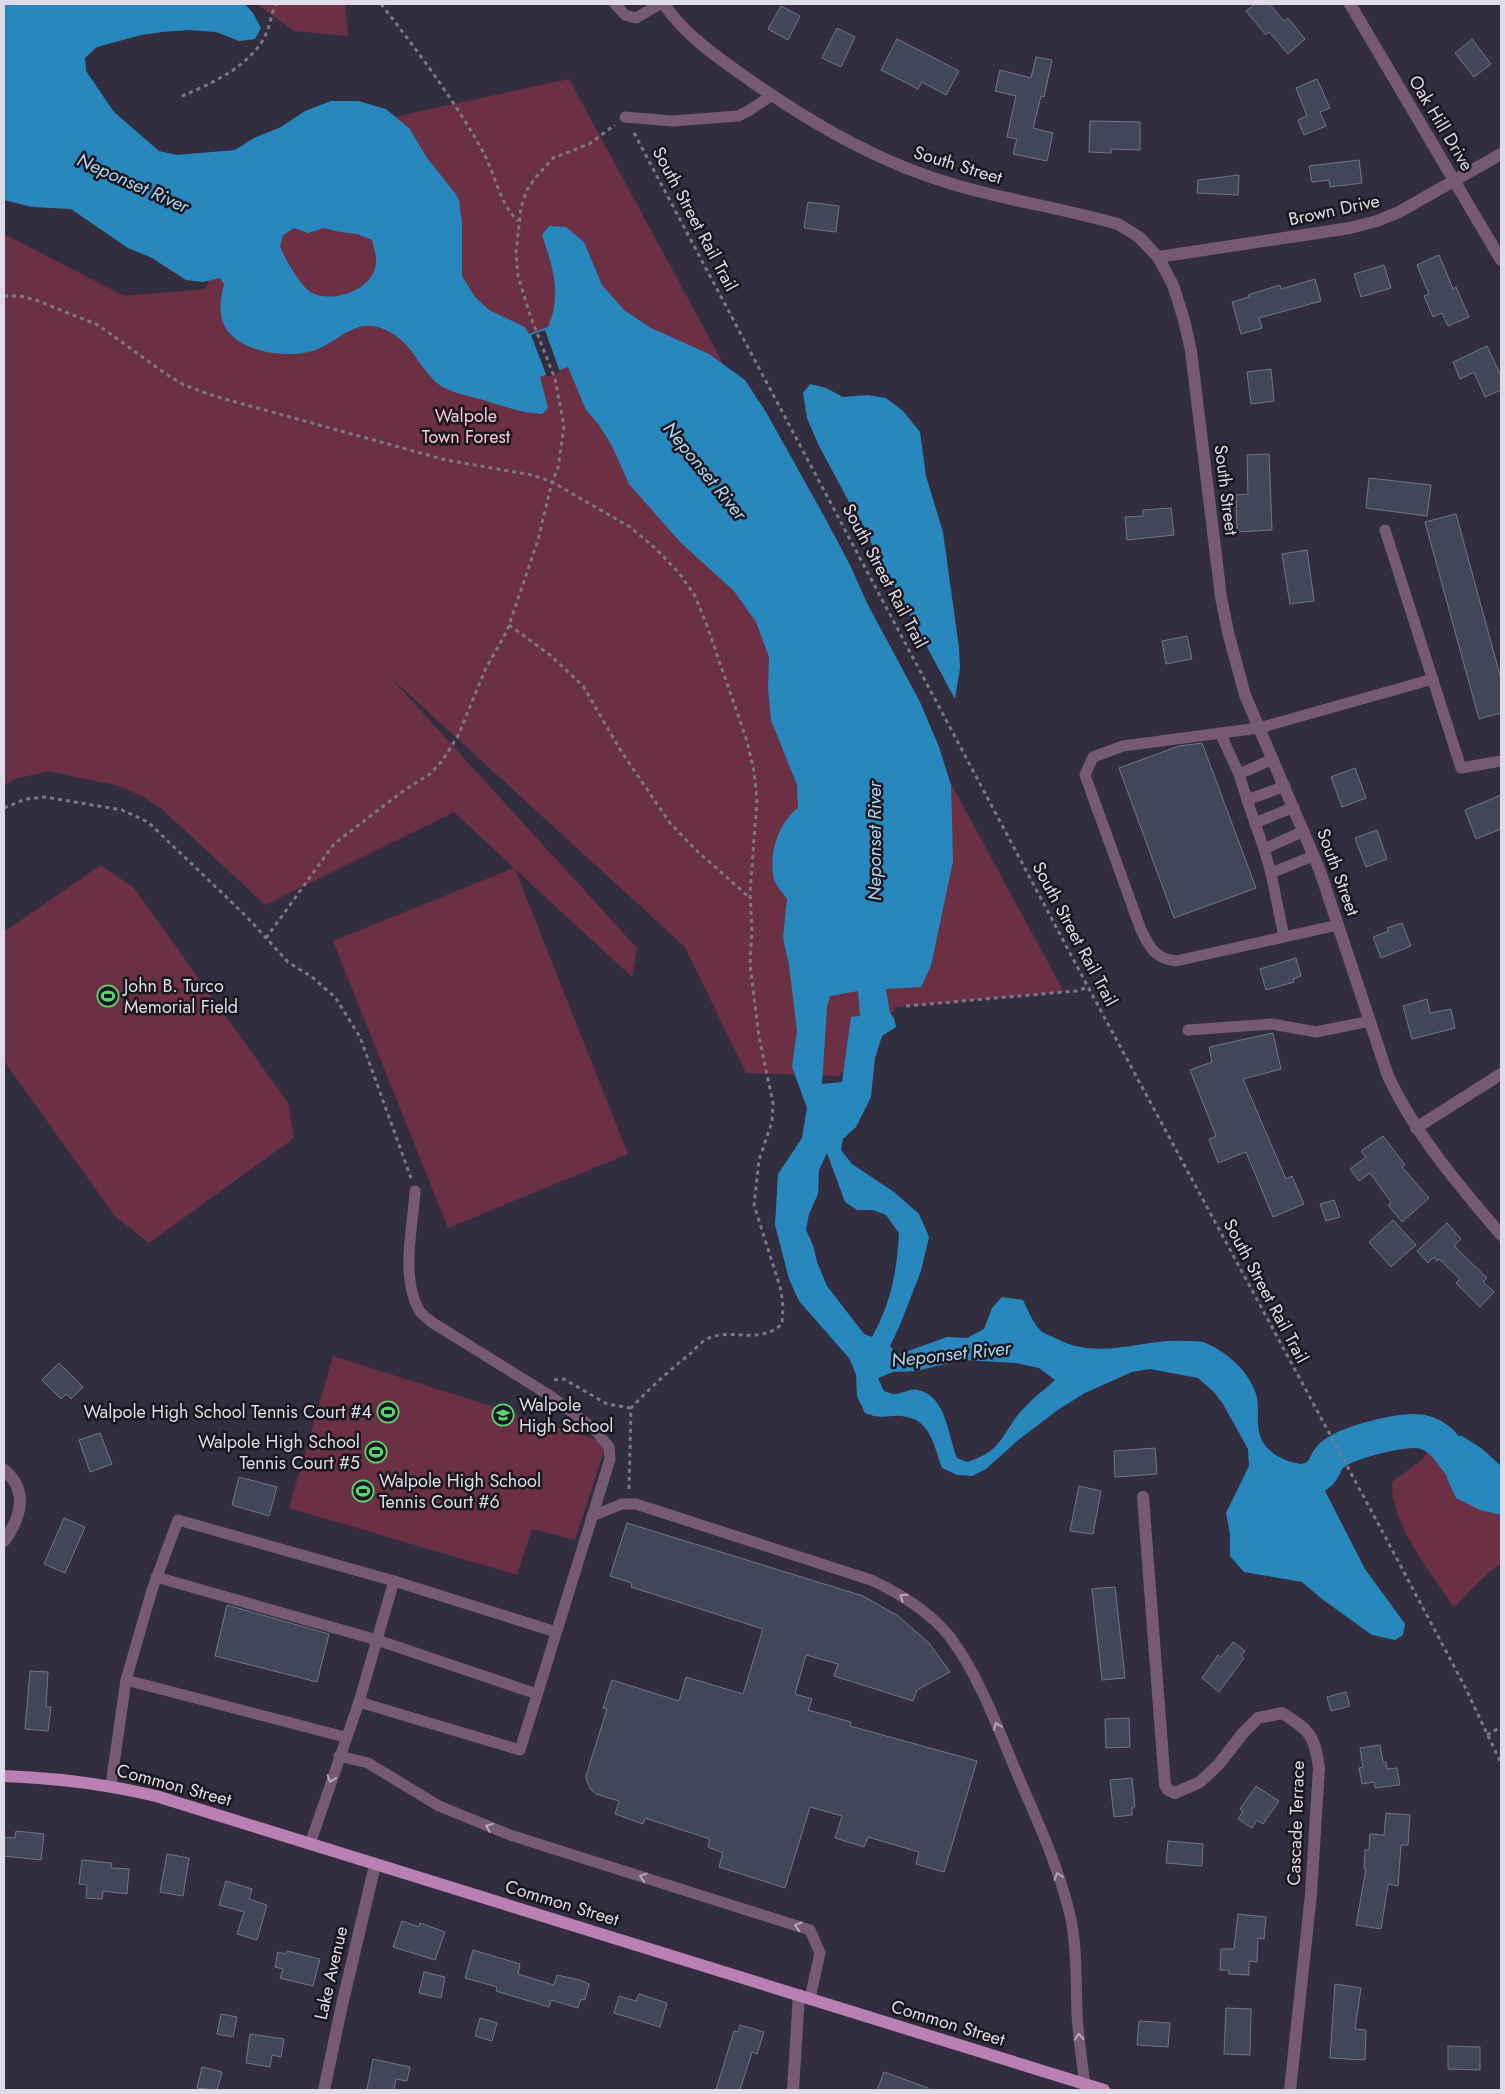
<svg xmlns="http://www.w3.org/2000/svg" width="1505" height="2094" viewBox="0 0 1505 2094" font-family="Jost,sans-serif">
	<rect width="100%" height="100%" fill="#332e3f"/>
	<g fill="#6b3044">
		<path d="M257,4H345L348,36L294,31Z"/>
		<path d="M569,79L1064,992L897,1007L839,1076L746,1073L685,947L390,677L637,948L632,977L515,869L628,1154L448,1228L333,941L514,868L454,812L265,905L162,809L144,797L119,786L48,771L15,779L4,785V234L124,296L205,289L270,144Z"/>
		<path d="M101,865L134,888L288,1103L294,1138L149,1243L115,1216L4,1061V932Z"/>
		<path d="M333,1356L600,1441L605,1448L575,1540L532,1529L517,1575L289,1508Z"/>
		<path d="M1437,1436L1448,1481L1456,1498L1501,1515V1564C1485,1573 1468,1594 1454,1607C1431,1572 1391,1526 1392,1482L1423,1459Z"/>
	</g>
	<g fill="#2888bd" fill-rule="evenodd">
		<path d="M4,4H245L253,13L261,28L255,39L239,41L216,32L188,30L162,32L141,35L97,47L85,58L86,71L114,112L159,151L177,155L235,150L254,138L281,127L305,111L331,101H358L386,109L409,128L427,158L455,193L459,200L462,223V276L470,289L475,297L489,310L525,327L529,334L548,327C562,294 553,268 542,235L549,226L566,227L584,242L602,285L624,310L651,328L709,354L745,380L766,412L824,516L850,565L868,605L920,702L939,747L951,785L953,861L931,966L921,987L886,989L890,1013L894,1018L896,1027L882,1036L875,1058L871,1097L856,1127L843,1139L841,1150L852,1164L894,1192L919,1214L929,1237L921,1271L900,1325L890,1346L897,1355L947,1337L967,1338L984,1329L992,1308L1002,1297L1023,1300C1027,1308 1034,1325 1040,1330C1044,1334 1052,1336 1057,1339C1101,1361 1140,1339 1184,1341C1190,1341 1198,1341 1203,1342C1226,1351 1248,1370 1256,1394C1260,1406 1256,1419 1259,1432C1263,1451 1283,1462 1301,1464C1314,1465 1317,1453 1328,1452L1334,1464L1325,1475V1491L1365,1569L1405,1624L1403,1635L1395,1640L1372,1635L1322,1599L1302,1582L1244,1572L1230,1556V1534L1226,1513L1249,1466L1248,1449L1223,1404L1214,1392L1198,1378L1150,1369L1132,1372L1085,1393L1059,1409L1017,1441L986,1469L972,1476L957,1475L942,1468C935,1449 931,1421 907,1417C890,1413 884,1421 865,1413L857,1396L856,1374L849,1358L799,1301L789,1279L775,1225L778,1174L802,1138L807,1108L792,1067L797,1031L789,965L783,938L787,899C783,893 776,886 774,879C768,856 778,823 798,808L797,785L771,720L768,688L769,657L756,622L734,591L681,543L629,484L612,446L599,425L586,410L568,367L540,377L548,408L542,414C521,413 500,405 480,399C469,396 457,394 447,389C442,387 435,382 432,378C413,358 410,339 381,328C353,318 337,344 312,351C286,359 237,352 224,325C218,312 221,297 224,284L220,278L203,282L186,280L152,258L128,248L71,209L32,207L4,200ZM294,228L308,233L324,228L340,232L357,234L372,240C373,246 376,253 376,259C378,288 335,304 312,293C302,288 284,258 280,246L283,235ZM858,991L860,1016L851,1017L842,1082L822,1084L827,1007L830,996ZM827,1153L845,1202L857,1210H873L886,1215L899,1233C897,1271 891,1303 872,1337L864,1334L827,1286L817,1262L813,1245L806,1230L809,1214L818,1194L819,1170ZM962,1360L1016,1363L1039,1368L1055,1380C1046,1389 1036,1395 1028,1404C1002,1428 1006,1451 967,1462L957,1458C948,1437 947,1396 918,1390C910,1388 903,1394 895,1394C892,1394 887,1392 884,1391L878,1378L893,1372L916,1371Z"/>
		<path d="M810,384L826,388L843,397L867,395L886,398L903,411L920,432L926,476L943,532L959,648L960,668L955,699L819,446L807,418L803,393Z"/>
		<path d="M1437,1436H1462L1481,1448L1501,1466V1515L1480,1510L1456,1498L1448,1481Z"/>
	</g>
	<path fill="#332e3f" d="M545,330L560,372L547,377L531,335Z"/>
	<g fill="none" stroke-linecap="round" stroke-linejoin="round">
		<path stroke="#2888bd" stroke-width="34" d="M1297,1482C1305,1481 1315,1479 1321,1472C1325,1468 1326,1460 1331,1456C1344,1443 1395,1431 1414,1431C1458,1431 1455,1493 1501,1485"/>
	</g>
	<g fill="#404758" stroke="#6f7689">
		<path d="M1255,4H1269L1284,21L1288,18L1305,39L1288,54L1269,32L1266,35L1246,11Z"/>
		<path d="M781,6L800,16L788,40L768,29Z"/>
		<path d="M837,28L855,37L841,67L822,58Z"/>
		<path d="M897,39L959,71L946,95L922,82L918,89L881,70Z"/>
		<path d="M1472,39L1491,64L1474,77L1455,53Z"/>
		<path d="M1036,57L1052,60L1044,97L1041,96L1033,128L1053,133L1047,161L1013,154L1017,139L1007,137L1016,96L995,91L1000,70L1031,78Z"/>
		<path d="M1317,79L1330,108L1320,112L1326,126L1304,135L1298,120L1307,116L1296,88Z"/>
		<path d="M1090,121L1140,122V150L1111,149V153L1089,152Z"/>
		<path d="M1359,160L1362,183L1330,187L1329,180L1312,182L1309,166Z"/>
		<path d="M1239,175L1238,195L1197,193L1198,180Z"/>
		<path d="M808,202L839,206L836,232L804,228Z"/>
		<path d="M1439,255L1453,289L1456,287L1469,317L1448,326L1442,313L1433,317L1424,296L1429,294L1417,265Z"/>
		<path d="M1384,265L1391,288L1361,297L1354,274Z"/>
		<path d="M1315,279L1321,301L1259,318L1262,328L1241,334L1232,302L1249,297L1248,295L1280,285L1281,289Z"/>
		<path d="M1487,346L1501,376V390L1485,397L1474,372L1460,379L1453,362Z"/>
		<path d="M1271,369L1274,401L1251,404L1247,372Z"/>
		<path d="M1269,454L1272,530L1237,532L1236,495L1248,494L1247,455Z"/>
		<path d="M1369,478L1431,485L1427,516L1366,508Z"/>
		<path d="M1171,508L1174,535L1127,540L1125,517L1143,516V510Z"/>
		<path d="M1456,514L1501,679V713L1479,719L1425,522Z"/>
		<path d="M1307,550L1314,601L1290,604L1282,554Z"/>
		<path d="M1187,636L1192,659L1166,664L1162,641Z"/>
		<path d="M1202,743L1256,888L1174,918L1119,768L1179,746Z"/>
		<path d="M1355,768L1366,798L1342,807L1331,777Z"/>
		<path d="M1501,795V829L1476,839L1465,810Z"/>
		<path d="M1377,830L1387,859L1366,867L1355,838Z"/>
		<path d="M1402,923L1411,946L1381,958L1373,937L1389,931L1387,928Z"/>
		<path d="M1296,958L1301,976L1293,979L1294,982L1266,990L1260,969Z"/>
		<path d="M1427,999L1430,1013L1451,1009L1455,1028L1412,1039L1403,1006Z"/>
		<path d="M1273,1033L1281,1069L1243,1079L1286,1179L1292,1176L1304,1204L1273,1217L1246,1152L1218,1163L1209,1139L1216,1136L1190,1070L1212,1062L1209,1047Z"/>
		<path d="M1383,1136L1405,1165L1402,1167L1429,1198L1402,1222L1388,1205L1391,1202L1370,1173L1359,1181L1350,1169L1366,1157L1361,1151Z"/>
		<path d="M1334,1200L1340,1217L1326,1221L1320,1204Z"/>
		<path d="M1393,1220L1416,1245L1391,1267L1369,1242Z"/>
		<path d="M1447,1223L1461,1239L1454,1246L1487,1278L1483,1282L1494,1292L1480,1307L1456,1283L1460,1279L1439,1259L1437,1261L1434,1257L1428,1263L1417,1251Z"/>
		<path d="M59,1363L83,1387L71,1399L66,1394L61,1399L42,1380Z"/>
		<path d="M100,1433L112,1464L90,1472L79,1440Z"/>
		<path d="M1155,1448L1157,1474L1115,1477L1114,1451Z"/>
		<path d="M239,1477L277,1487L269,1516L232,1505Z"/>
		<path d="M1079,1486L1101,1491L1093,1534L1070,1531Z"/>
		<path d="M64,1518L85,1527L65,1573L44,1564Z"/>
		<path d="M627,1523L863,1596L898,1616L929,1643L950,1672L917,1690L913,1701L834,1676L838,1664L806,1655L795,1694L812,1699L808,1710L851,1722L850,1726L977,1761L944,1872L916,1864L919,1852L868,1837L864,1847L835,1838L842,1816L810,1807L785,1888L719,1867L723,1853L708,1847L710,1839L645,1818L643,1824L615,1814L619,1801L596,1794L591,1790L587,1782L586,1776L607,1709L603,1708L612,1680L679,1701L686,1677L743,1694L763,1629L631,1587L632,1583L610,1576Z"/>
		<path d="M1115,1587L1125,1678L1102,1680L1092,1589Z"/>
		<path d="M227,1605L329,1634L317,1682L215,1656Z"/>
		<path d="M1233,1642L1245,1651L1241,1656L1244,1658L1219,1692L1202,1678L1218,1655L1221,1657Z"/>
		<path d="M30,1671L48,1672L46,1707H51L48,1731L25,1729Z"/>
		<path d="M1346,1692L1350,1706L1331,1711L1327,1697Z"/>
		<path d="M1129,1718L1130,1747L1106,1748L1105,1719Z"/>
		<path d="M1380,1745L1383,1762H1386L1387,1769L1397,1768L1400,1785L1375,1788L1374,1782L1362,1784L1359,1768L1363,1767L1360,1748Z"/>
		<path d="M1132,1778L1135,1807H1132V1815L1114,1817L1110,1780Z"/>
		<path d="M1256,1786L1279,1801L1263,1824L1257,1820L1252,1828L1238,1819L1243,1811L1240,1809Z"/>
		<path d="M1386,1813L1410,1815L1408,1845H1401L1398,1886L1388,1884L1381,1929L1356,1925L1366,1869H1364L1365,1850H1369L1370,1834L1384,1835Z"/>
		<path d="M16,1831L44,1834L41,1860L4,1856V1837L15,1838Z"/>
		<path d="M1168,1841L1203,1844L1202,1866L1166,1863Z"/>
		<path d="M167,1854L189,1858L183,1896L160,1892Z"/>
		<path d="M82,1860L112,1863L111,1868L129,1869L127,1894L103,1891L102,1899L86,1898L87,1885L79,1884Z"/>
		<path d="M226,1881L252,1889L249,1899L267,1905L257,1940L237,1934L244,1912L219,1905Z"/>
		<path d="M1238,1914L1266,1917L1264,1939L1258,1938L1257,1962L1249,1961V1975L1229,1974V1970H1220L1221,1949H1234Z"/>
		<path d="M402,1921L419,1927L420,1923L445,1932L435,1960L393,1947Z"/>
		<path d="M473,1950L520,1964L518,1974L554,1985L557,1975L580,1980L589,1984L585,2000L581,1999L578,2008L551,2000L549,2007L496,1991L497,1987L465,1978Z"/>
		<path d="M287,1951L320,1959L313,1986L280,1978L283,1969L275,1967L278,1952L286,1954Z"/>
		<path d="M424,1972L445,1977L441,1998L419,1993Z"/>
		<path d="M1335,1984L1361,1988L1355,2029L1366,2030L1365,2060L1330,2058Z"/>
		<path d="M639,1994L667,2003L660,2027L614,2013L619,1996L636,2001Z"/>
		<path d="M1226,2008L1251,2009L1250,2055L1224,2054Z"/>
		<path d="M221,2014L237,2017L233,2037L217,2034Z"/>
		<path d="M480,2018L497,2023L492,2041L475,2036Z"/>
		<path d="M1139,2021L1170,2023L1168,2047L1137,2045Z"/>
		<path d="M740,2025L764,2032L757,2054L752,2052L740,2090H716L734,2031L738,2032Z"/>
		<path d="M250,2034L284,2039L281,2057L272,2055L270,2067L246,2063Z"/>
		<path d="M1448,2046L1480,2047V2070L1448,2069Z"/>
		<path d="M373,2059L410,2067L407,2081L396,2079L394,2090H367Z"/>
		<path d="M202,2067L222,2072L217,2090L197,2088Z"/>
		<path d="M884,2072L928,2088V2090H877Z"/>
	</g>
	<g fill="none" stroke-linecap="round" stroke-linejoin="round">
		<g stroke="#7c7786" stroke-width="3" stroke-dasharray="4 4" stroke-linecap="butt">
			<path d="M381,4C417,50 452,97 481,148C495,172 498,201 518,221"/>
			<path d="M182,96C211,84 250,66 265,36C270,26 271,14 276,4"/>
			<path d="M634,133L1088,987L1380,1527L1465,1687L1501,1763"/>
			<path d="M4,296H20L36,300L98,325L166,374L184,385L214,396L446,460L532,475L552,482L630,527L655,548L679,573L695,596L706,623L747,741L754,771L757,800L750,893L752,932L750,964L759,1037L773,1103L772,1122L759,1160L754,1205L781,1290L783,1308L782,1324C758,1345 735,1328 709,1338C703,1340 696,1348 691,1353C670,1370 650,1388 631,1408L629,1490"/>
			<path d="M509,625L550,655L583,686L621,751L670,823L696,850L750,898"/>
			<path d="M4,808L26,799L45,797L122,810L148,822L246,916L288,962L312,977L335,997L360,1037L411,1178"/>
			<path d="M266,938L334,844L403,791L430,774L442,761L458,736L485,670L507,631L538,540L552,482L558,468L564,426L555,379L530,315L518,276L516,253L521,207L527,190L536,177L553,158L589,144L615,125"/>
			<path d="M906,1006L1076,991L1088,987"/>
			<path d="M554,1380L564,1379L607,1404L631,1408"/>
			<path d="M1487,1735L1501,1727"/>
		</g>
		<g stroke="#765a73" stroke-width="11">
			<path d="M615,4L625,15L636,18L660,4"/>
			<path d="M625,117L672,121L738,116L750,110L772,95"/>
			<path d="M1385,530L1461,768L1501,761"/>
			<path d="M1220,733L1239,774"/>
			<path d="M1247,800L1239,774L1273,759"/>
			<path d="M1255,823L1294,807"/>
			<path d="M1304,831L1264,849L1271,873L1313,856"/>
			<path d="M1264,849L1247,800L1285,786"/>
			<path d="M1271,873L1284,937"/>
			<path d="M1338,925L1176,961C1154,958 1151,949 1141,930L1085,775L1093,757L1123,746L1259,728L1433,679"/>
			<path d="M1188,1030L1272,1024L1316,1032L1370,1021"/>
			<path d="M592,1516L622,1504H636L871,1580C899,1593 930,1612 950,1637C981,1679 998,1729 1018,1776C1038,1822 1060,1870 1071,1919C1077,1950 1076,1982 1077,2013C1078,2037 1082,2061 1085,2085"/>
			<path d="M156,1577L377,1640L537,1694"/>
			<path d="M126,1680L345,1737"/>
			<path d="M359,1702L520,1750L610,1459L609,1447L594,1429L552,1397L433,1323C428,1319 422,1315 419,1310C400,1275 413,1228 415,1191"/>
			<path d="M339,1756L368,1763L439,1806L510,1835L810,1930L820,1953L810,1998"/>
			<path d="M111,1785L126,1680L152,1590L178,1520L394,1581L556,1632"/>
			<path d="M310,1844L359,1702L394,1581"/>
		</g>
		<g stroke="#765a73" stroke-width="12">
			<path d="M1350,4L1501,260"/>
			<path d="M1158,257L1350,228L1377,221L1399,212L1501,154"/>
			<path d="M1416,1128L1501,1074"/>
			<path d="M4,1470C29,1490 21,1518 4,1541"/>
			<path d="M1143,1497L1165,1785L1168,1790L1175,1793L1200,1782L1219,1764L1243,1733L1258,1718L1282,1713C1309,1730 1315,1735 1319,1768L1311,1894L1290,2090"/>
			<path d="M324,2090L342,2005L375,1865"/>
			<path d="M793,2090L799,1995"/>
		</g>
		<path stroke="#765a73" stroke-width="12" d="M664,4C685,36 720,59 751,81C816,126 883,165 959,186C1012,201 1065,209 1118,224L1139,237L1158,257L1173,285L1184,320L1191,351L1221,597L1228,632L1245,695L1320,871L1388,1076C1416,1136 1459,1185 1501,1235"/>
		<path stroke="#ba80b4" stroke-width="12" d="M4,1776C56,1778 106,1784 156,1796L1104,2090"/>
	</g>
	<defs><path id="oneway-chevron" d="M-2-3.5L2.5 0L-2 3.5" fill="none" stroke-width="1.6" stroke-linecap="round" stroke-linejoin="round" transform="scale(1.25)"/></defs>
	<g stroke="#b5a7b9">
		<use href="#oneway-chevron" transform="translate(903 1597) rotate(-146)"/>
		<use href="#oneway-chevron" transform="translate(997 1726) rotate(-113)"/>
		<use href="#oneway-chevron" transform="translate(331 1779) rotate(109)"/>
		<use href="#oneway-chevron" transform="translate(489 1827) rotate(-158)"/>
		<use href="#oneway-chevron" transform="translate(1058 1876) rotate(-108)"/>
		<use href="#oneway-chevron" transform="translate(643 1877) rotate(-162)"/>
		<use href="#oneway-chevron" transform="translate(798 1926) rotate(-163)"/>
		<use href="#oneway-chevron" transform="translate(1079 2037) rotate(-94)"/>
	</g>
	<defs>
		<g id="stadium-ring" transform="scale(1.125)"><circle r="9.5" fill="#1a171f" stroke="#5bd56e" stroke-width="1.5"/><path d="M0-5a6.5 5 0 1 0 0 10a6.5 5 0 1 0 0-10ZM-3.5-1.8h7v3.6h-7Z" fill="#5bd56e"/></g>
		<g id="school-ring" transform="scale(1.125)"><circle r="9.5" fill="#1a171f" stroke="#5bd56e" stroke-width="1.5"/><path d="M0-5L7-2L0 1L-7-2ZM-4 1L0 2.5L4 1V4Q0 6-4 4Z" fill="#5bd56e"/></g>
	</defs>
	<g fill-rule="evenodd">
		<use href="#stadium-ring" x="108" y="996"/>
		<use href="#stadium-ring" x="388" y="1412"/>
		<use href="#school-ring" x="503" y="1415"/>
		<use href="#stadium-ring" x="376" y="1452"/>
		<use href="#stadium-ring" x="363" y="1491"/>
	</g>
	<g text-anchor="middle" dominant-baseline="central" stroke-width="5" stroke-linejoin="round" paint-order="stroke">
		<g font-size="18" fill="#dfdbe7" stroke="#1a171f">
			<text transform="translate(1441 123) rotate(59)">Oak Hill Drive</text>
			<text transform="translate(958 165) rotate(17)">South Street</text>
			<text transform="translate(1334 210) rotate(-12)">Brown Drive</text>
			<text transform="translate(695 219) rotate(62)">South Street Rail Trail</text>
			<text transform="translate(1226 490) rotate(83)">South Street</text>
			<text transform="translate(885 576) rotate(62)">South Street Rail Trail</text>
			<text transform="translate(1338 872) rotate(70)">South Street</text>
			<text transform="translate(1075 934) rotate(62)">South Street Rail Trail</text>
			<text transform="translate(1266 1291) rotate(62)">South Street Rail Trail</text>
			<text transform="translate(174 1785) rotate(15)">Common Street</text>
			<text transform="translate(1296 1823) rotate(-88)">Cascade Terrace</text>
			<text transform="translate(562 1903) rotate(17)">Common Street</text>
			<text transform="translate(331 1973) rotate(-77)">Lake Avenue</text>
			<text transform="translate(948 2023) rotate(17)">Common Street</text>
		</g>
		<g font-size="18" fill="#f8c6d3" stroke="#1a171f">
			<text x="466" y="416">Walpole<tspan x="466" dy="21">Town Forest</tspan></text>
		</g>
		<g font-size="18" fill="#dfdbe7" stroke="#1a171f" text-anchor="start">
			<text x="124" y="986">John B. Turco<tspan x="124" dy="21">Memorial Field</tspan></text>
			<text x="519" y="1405">Walpole<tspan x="519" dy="21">High School</tspan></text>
			<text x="372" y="1412" text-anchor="end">Walpole High School Tennis Court #4</text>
			<text x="360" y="1442" text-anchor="end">Walpole High School<tspan x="360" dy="21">Tennis Court #5</tspan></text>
			<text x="379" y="1481">Walpole High School<tspan x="379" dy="21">Tennis Court #6</tspan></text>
		</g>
		<g font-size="19" font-style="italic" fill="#acd6f2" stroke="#1a171f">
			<text transform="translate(133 183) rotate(24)">Neponset River</text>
			<text transform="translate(705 471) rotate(51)">Neponset River</text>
			<text transform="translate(874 841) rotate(-90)">Neponset River</text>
			<text transform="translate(951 1354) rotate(-6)">Neponset River</text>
		</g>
	</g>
	<rect width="1505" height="2094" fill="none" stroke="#dfdbe7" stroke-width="10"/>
</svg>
